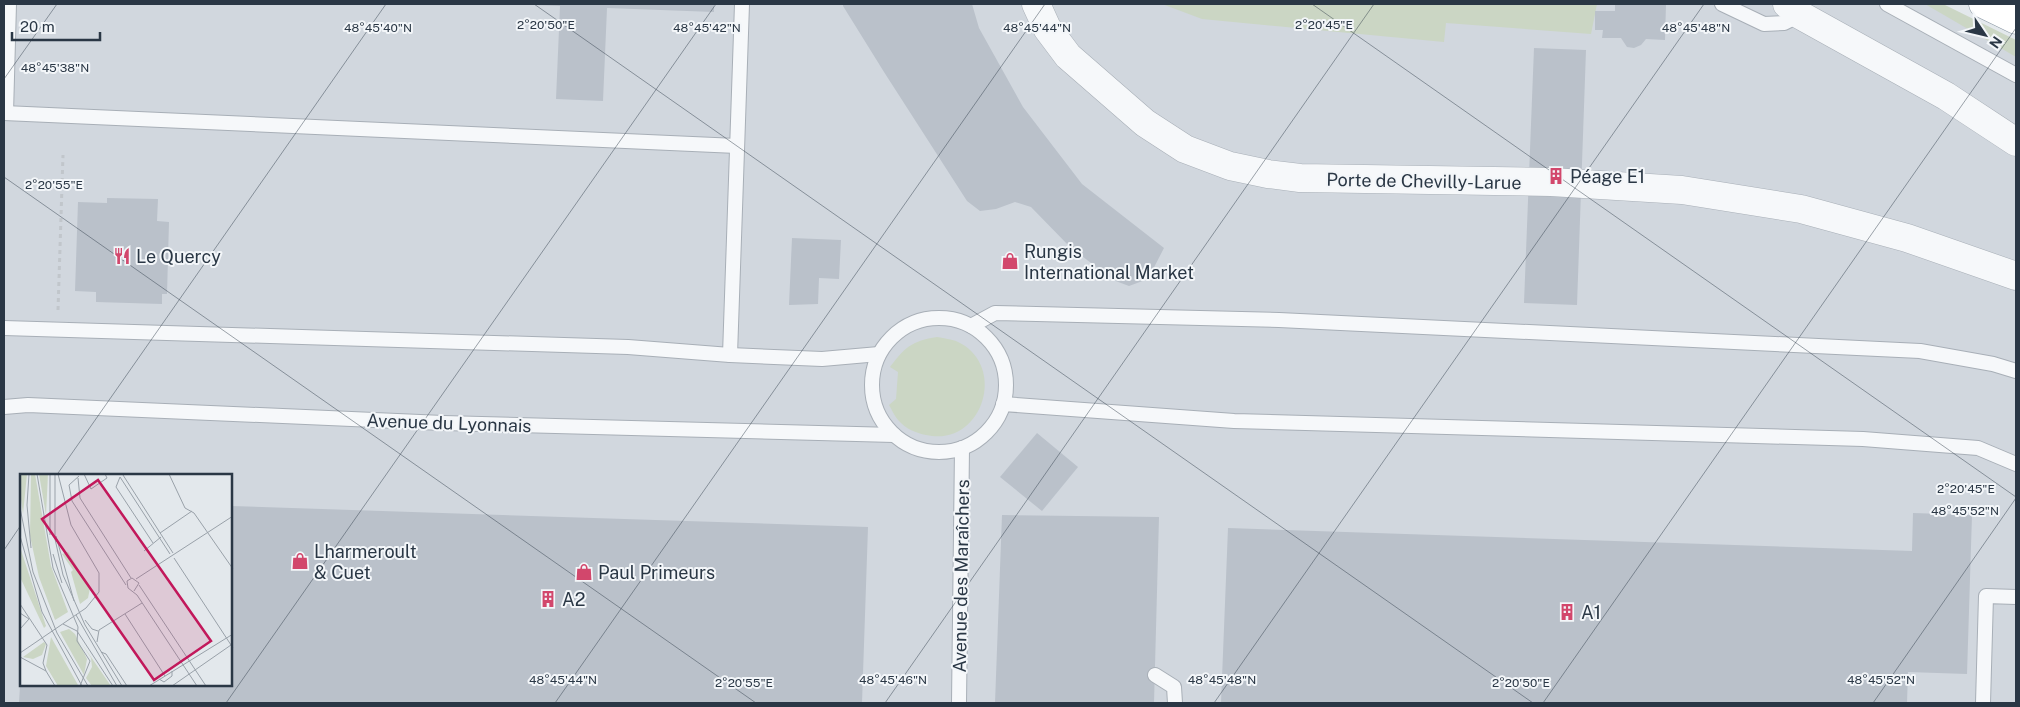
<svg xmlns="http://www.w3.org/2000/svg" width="2020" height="707" viewBox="0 0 2020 707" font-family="'Public Sans',sans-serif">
	<rect width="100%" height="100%" fill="#e3e8ec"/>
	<path fill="#d1d7de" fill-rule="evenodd" d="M4,4H1942L2016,47V703H4ZM21,476H231V686H21Z"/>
	<g fill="#cbd6c4">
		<path d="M1162,4H1597L1591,34L1446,23L1444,42L1202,19Z"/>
		<path d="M1925,4H1943L2016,40V57Z"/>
		<path d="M937,337C943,338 950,339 956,341C1009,364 983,448 926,435C916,433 906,429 899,421C895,417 892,410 889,405L896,399L898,372L890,367C905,347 912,341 937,337Z"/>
	</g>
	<g fill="#bac1ca">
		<path d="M537,4H714V12L607,8L603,101L556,99L560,6L536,5Z"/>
		<path d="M843,4H972L979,28L1023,107L1082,184L1164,248L1148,279L1129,286L1113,280L1069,246L1031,207L1015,202L996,209L980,211L967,201L884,72L843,6Z"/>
		<path d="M1644,4H1666L1665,40L1646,39L1641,45L1634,48L1627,47L1621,38H1602L1603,30H1595V11H1615V5H1644Z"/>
		<path d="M1534,48L1586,50L1577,305L1524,303Z"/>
		<path d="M107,198L158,199L157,221L169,222L167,294H162V304L96,302V292L75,291L78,202L107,203Z"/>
		<path d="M792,238L841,240L839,279L819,278L818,304L789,305Z"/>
		<path d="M1037,433L1078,467L1042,511L1000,477Z"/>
		<path d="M231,506L868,527L862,703H19L20,686H231Z"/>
		<path d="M1913,513L1972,515L1967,674L1908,672L1907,703H1221L1228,528L1912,551Z"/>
		<path d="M1002,515L1159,517L1154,703H995Z"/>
	</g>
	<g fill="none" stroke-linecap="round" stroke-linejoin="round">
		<g stroke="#a8afb7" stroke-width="16">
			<g id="service">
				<path d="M1722,4L1764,24L1784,23L1800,15"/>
				<path d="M1887,4L2016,75"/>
				<path d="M4,113L737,146"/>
				<path d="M6,113L9,4"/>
				<circle cx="939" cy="385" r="67"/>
				<path d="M971,326L995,313L1279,320L1920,351L1993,364L2016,371"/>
				<path d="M4,328L628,347L730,355L822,359L879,354"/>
				<path d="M730,355L742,4"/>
				<path d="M1003,404L1234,421L1863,439L1978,448L2016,464"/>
				<path d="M4,407L28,405L443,423L894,435"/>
				<path d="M1155,675L1174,687L1175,703"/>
				<path d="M959,703L962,448"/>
				<path d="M1983,703L1986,596L2016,597"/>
			</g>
		</g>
		<g stroke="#a8afb7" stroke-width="29">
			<g id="minor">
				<path d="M1036,4L1047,28L1068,56L1145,123L1185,149L1230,166L1268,174L1300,178L1551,182L1682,190L1801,209L1907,238L2016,276"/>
				<path d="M1787,4L1800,15L1946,96L2016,142"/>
			</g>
		</g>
		<g stroke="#8a97a3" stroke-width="29">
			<path id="motorway" d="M1983,4L2016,20"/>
		</g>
		<path stroke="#c1c6cb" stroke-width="3" stroke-dasharray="4 4" stroke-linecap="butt" d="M58,310L63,155"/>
		<use href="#service" stroke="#f6f8fa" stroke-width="14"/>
		<use href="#minor" stroke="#f6f8fa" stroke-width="28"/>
		<use href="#motorway" stroke="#fff" stroke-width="28"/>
	</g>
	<path fill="none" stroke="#2a3745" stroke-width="1" stroke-opacity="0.45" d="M534,4L1533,703M1312,4L2016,497M4,79L57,4M4,177L756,703M56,476L386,4M4,550L21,525M226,703L716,4M555,703L1045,4M885,703L1374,4M1214,703L1704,4M1543,703L2016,28M1873,703L2016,498"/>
	<defs>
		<g id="building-bare" transform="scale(1.35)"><path d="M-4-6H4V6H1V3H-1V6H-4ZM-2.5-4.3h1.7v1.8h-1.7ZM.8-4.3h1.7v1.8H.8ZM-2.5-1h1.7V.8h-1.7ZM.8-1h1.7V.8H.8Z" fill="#d2476c" stroke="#f3f6f9" stroke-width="2.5" paint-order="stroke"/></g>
		<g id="restaurant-bare" transform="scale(1.35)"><path d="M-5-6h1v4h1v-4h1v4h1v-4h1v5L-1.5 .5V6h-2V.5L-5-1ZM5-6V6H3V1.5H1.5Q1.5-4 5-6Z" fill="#d2476c" stroke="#f3f6f9" stroke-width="2.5" paint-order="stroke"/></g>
		<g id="shop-bare" transform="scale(1.35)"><path d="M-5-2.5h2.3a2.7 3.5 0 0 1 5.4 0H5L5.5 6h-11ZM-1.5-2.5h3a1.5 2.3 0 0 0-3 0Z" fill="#d2476c" stroke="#f3f6f9" stroke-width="2.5" paint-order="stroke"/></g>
	</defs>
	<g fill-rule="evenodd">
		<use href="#building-bare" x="1556" y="176"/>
		<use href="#restaurant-bare" x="122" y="256"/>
		<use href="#shop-bare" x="1010" y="261"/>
		<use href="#shop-bare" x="300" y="561"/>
		<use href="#shop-bare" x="584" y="572"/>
		<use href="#building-bare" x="548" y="599"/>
		<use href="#building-bare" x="1567" y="612"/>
	</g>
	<g text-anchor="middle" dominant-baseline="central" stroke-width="4" stroke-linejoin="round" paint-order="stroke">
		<g font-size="18" fill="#2a3745" stroke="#f3f6f9" text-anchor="start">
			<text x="1570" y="176">Péage E1</text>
			<text x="1024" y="251">Rungis<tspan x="1024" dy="21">International Market</tspan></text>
			<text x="136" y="256">Le Quercy</text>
			<text x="314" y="551">Lharmeroult<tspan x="314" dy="21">&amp; Cuet</tspan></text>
			<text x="598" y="572">Paul Primeurs</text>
			<text x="562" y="599">A2</text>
			<text x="1581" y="612">A1</text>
		</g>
		<g font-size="18" fill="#2a3745" stroke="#f3f6f9">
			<text transform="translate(1424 181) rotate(1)">Porte de Chevilly-Larue</text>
			<text transform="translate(449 423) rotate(2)">Avenue du Lyonnais</text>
			<text transform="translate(961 576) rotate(-89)">Avenue des Maraîchers</text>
		</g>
	</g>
	<g transform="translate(20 474)">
		<rect width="212" height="212" fill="#e3e8ec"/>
		<path d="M0,0H7L3,40L0,18ZM11,0H15L31,92L48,138L35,146L19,103L10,62ZM19,0H28L26,41ZM0,73L26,152L24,154L0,103ZM48,78L70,114L68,124L60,130L51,98L53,96L42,80ZM49,155L55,160L67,185L64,201L40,158ZM31,163L58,211V212H38L26,192ZM60,167L91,212H72L66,204L72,193L71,184ZM24,168L26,170L22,181L13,185L3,183Z" fill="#cbd6c4"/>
		<path fill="none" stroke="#99a1a9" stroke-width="1" d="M9,0L7,31L11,74M17,0L33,94L58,153L57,167L70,187L60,212M30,0V61M35,0V65L43,101L65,151L102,212M64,0L71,15L87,4L85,0M149,0L165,34L174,39L213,95M103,1L153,79M59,2L49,11L52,27L106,111M100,3L150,80M100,3L96,13L133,69M58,4L60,24L111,104M0,34L13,98L37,159L68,212M140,59L172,37M0,62L22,138L62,212M36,62L54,127M124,77L141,63M33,80L42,109M154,84L213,174M116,105L213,42M119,111L186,212M114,117L119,109L112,104L107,107L108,114L117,121L177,212M0,130L27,171L23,189L26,197M0,139L9,145L0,155M105,140L145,202M56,141L97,212M65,146L72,155L78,157M43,150L57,157L93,212M77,168L79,156L122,129M81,178L86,180L107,212M0,179L66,134L79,118V99L51,51L38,0M0,183L26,197L35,212M139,205L144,208L152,202V197M129,212L213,160M152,212L211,171"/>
		<path fill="#c2185b" fill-opacity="0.15" stroke="#c2185b" stroke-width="2.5" d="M78,6L191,167L134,206L22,45Z"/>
		<rect width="212" height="212" fill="none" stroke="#2a3745" stroke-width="2.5"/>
	</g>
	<g font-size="12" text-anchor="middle" fill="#2a3745" stroke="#f3f6f9" stroke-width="4" stroke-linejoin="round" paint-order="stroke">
		<text x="546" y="29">2°20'50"E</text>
		<text x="1324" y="29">2°20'45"E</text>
		<text x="378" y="32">48°45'40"N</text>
		<text x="707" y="32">48°45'42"N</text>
		<text x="1037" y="32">48°45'44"N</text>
		<text x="1696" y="32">48°45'48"N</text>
		<text x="55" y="72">48°45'38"N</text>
		<text x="54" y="189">2°20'55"E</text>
		<text x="1966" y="493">2°20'45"E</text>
		<text x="1965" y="515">48°45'52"N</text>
		<text x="563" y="684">48°45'44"N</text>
		<text x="893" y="684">48°45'46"N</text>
		<text x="1222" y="684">48°45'48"N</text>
		<text x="1881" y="684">48°45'52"N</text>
		<text x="744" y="687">2°20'55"E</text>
		<text x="1521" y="687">2°20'50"E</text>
	</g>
	<rect width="2020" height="707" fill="none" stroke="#2a3745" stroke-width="10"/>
	<g transform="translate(1985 35) rotate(125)" stroke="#f3f6f9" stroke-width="4" paint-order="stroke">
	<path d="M0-4L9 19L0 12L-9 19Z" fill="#2a3745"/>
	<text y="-8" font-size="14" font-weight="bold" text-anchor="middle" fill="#2a3745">N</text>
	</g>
	<path d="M12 32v8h88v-8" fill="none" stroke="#2a3745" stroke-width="2.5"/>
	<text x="20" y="32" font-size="15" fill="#2a3745" stroke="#f3f6f9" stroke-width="4" paint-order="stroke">20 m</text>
</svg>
